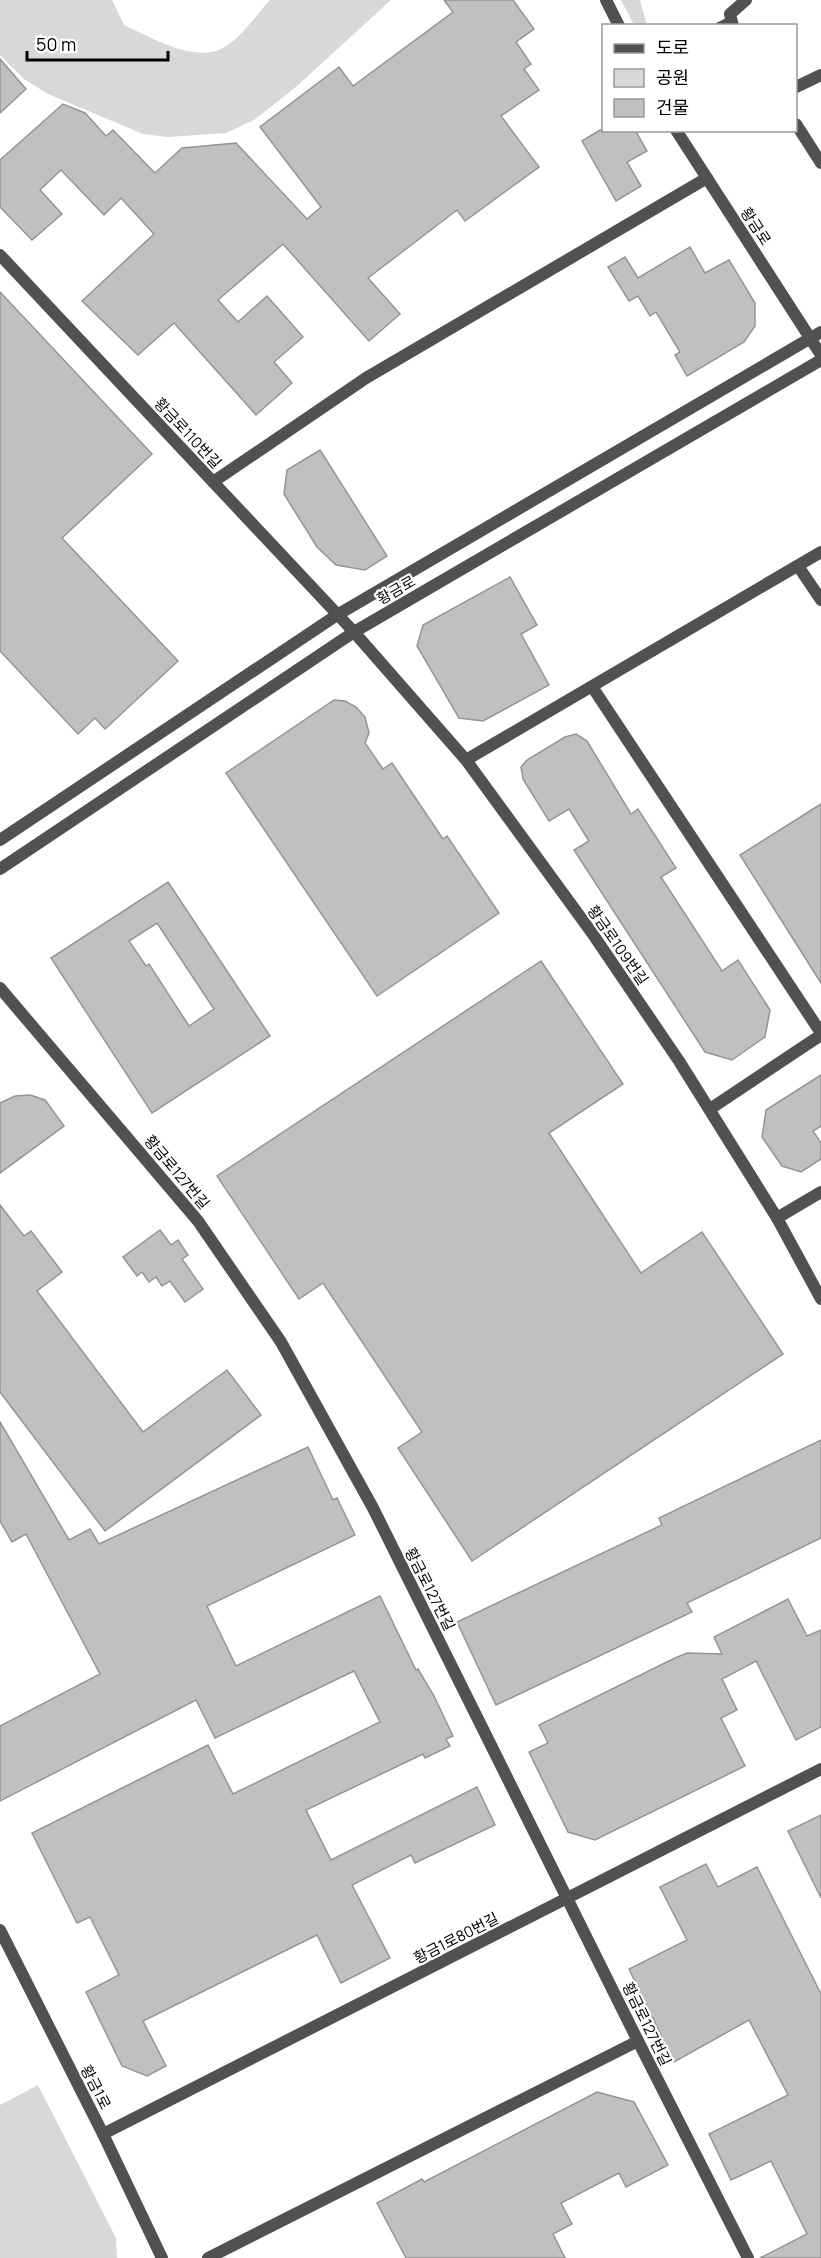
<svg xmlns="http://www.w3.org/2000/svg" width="821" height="2258" viewBox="0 0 821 2258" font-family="Manrope,'Noto Sans KR',sans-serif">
	<rect width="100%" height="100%" fill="#fff"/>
	<g fill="#d8d8d8">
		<path d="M0,0H112L124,25C151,37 191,62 221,49C240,40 256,15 270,0H391L297,86L254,120L226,133L168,137L143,134L48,94L24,79L0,55Z"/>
		<path d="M621,0H640L647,25H634Z"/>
		<path d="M38,2085L116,2238L117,2258H0V2105Z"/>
	</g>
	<g fill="#c0c0c0" stroke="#959595" stroke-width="1.5" fill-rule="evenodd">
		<path d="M444,0H513L534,29L516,42L531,64L524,69L539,90L501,116L539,167L465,221L457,210L368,278L400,314L369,341L283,244L218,300L238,322L267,296L303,337L274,362L292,383L256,415L174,323L138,355L82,301L154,234L121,198L104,215L61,170L40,190L62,214L32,240L0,207V160L63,104L85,113L106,136L113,130L155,173L182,148L236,143L307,219L321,207L260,127L339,67L353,86L453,12Z"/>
		<path d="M0,59L26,89L0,113Z"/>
		<path d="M600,130H635L647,151L627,162L641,186L616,201L582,141Z"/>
		<path d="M690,247L705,273L729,260L755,303V326L744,342L687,376L675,355L680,352L656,312L650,316L638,296L629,301L608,267L625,257L638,278Z"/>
		<path d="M0,292L152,454L62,538L178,661L105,729L95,718L78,734L0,651Z"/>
		<path d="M320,450L387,556L365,570L336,565L317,547L284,494L287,470Z"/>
		<path d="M510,577L537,625L521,634L549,685L483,721L459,718L417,646L423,625Z"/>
		<path d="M334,700L345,701L356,707L365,717L369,733L365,743L383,769L392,763L443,839L447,836L499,913L377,996L226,773Z"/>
		<path d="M576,734L587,741L631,814L638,809L676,868L661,877L722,971L738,960L770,1010L765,1037L732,1060L705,1052L574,850L589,841L569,809L549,821L523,779L521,767L527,760L565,737Z"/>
		<path d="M821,804V983L740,855Z"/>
		<path d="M168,882L270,1036L152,1113L51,958ZM157,923L214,1009L189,1026L149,964L146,966L129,941Z"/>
		<path d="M541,961L623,1084L549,1133L641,1273L702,1232L783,1354L472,1561L398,1448L422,1432L323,1283L299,1299L217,1176Z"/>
		<path d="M821,1075V1126L813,1131L821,1143V1159L801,1172L782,1166L762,1137L766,1110Z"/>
		<path d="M30,1095L45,1100L64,1126L0,1173V1103L15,1096Z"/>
		<path d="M0,1205L24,1236L31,1231L62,1272L37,1291L143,1432L227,1370L261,1415L105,1531L0,1392Z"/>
		<path d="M160,1230L171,1245L178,1240L188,1255L182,1259L203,1289L185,1302L170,1281L162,1286L156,1277L149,1282L142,1272L137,1276L123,1257Z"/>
		<path d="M0,1422L69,1540L90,1529L99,1544L308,1447L333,1500L337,1498L355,1535L207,1606L236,1666L380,1596L416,1670L418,1669L434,1696L453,1736L446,1739L450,1746L425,1758L423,1754L306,1810L331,1860L477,1787L495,1825L415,1863L411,1855L352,1885L390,1958L341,1983L317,1935L143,2021L166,2066L147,2076L122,2066L86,1992L119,1975L90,1917L77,1923L32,1833L208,1745L233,1794L380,1722L354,1671L215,1738L196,1700L0,1801V1726L100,1674L26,1534L12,1542L0,1521Z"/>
		<path d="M821,1440V1538L687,1603L692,1612L496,1705L457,1622L662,1525L659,1518Z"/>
		<path d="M788,1599L807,1636L821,1630V1727L796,1740L756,1661L722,1679L737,1710L721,1718L745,1766L595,1840L568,1832L529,1752L548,1743L539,1725L675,1658L687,1653L722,1654L714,1637Z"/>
		<path d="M821,1815V1898L788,1831Z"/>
		<path d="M706,1864L718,1887L757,1867L821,1994V2258H760L807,2234L771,2161L731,2180L709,2134L788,2095L749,2020L674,2062L629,1969L687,1940L660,1887Z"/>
		<path d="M597,2092L634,2102L668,2165L626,2187L619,2173L561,2203L572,2224L553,2234L565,2258H406L377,2203L422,2179L424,2182Z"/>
	</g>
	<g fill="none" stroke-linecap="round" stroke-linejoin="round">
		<path stroke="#515151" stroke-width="8" d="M719,26L729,21"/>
		<g stroke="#515151" stroke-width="12">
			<path d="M606,0L619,26"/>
			<path d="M733,26L730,14L746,0"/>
			<path d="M796,87L821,75"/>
			<path d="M796,124L821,163"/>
			<path d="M676,130L821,355"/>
			<path d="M0,255L354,632L466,760L592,933L679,1061L777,1218L821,1299"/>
			<path d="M213,482L366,378L707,178"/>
			<path d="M798,566L821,600"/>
			<path d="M593,688L821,1033"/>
			<path d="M466,760L821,552"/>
			<path d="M0,988L198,1221L281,1342L373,1508L638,2041L748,2258"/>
			<path d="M710,1109L821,1035"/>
			<path d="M777,1218L821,1192"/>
			<path d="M103,2134L821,1769"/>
			<path d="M208,2258L638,2041"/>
		</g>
		<g stroke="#515151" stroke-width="12">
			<path d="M0,840L337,615L821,332"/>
			<path d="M0,869L354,632L821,360"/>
			<path d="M0,1930L103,2134L162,2258"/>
		</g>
	</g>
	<g text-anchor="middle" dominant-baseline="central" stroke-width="4.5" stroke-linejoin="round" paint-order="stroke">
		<g font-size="15" fill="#000" stroke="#fff">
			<text transform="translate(756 226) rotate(57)">황금로</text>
			<text transform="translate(188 433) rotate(47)">황금로110번길</text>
			<text transform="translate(396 590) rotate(-30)">황금로</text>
			<text transform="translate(618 945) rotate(55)">황금로109번길</text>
			<text transform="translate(177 1172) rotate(50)">황금로127번길</text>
			<text transform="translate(430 1589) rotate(63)">황금로127번길</text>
			<text transform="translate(456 1938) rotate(-27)">황금1로80번길</text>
			<text transform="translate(647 2024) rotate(64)">황금로127번길</text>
			<text transform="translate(96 2087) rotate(63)">황금1로</text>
		</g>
	</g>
	<rect x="602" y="24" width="195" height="108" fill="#ffffff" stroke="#999999" stroke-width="1.5"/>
	<rect x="614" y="44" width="30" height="9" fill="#515151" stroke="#999999" stroke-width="1.5"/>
	<text x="656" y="54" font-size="18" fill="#000000">도로</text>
	<rect x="614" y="69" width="30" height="18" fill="#d8d8d8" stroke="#999999" stroke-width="1.5"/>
	<text x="656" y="84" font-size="18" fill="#000000">공원</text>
	<rect x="614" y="99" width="30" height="18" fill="#c0c0c0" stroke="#999999" stroke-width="1.5"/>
	<text x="656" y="114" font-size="18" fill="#000000">건물</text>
	<path d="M27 51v9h141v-9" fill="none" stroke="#000000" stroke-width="3"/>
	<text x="36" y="51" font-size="18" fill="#000000" stroke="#ffffff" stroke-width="4.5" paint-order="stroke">50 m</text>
</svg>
